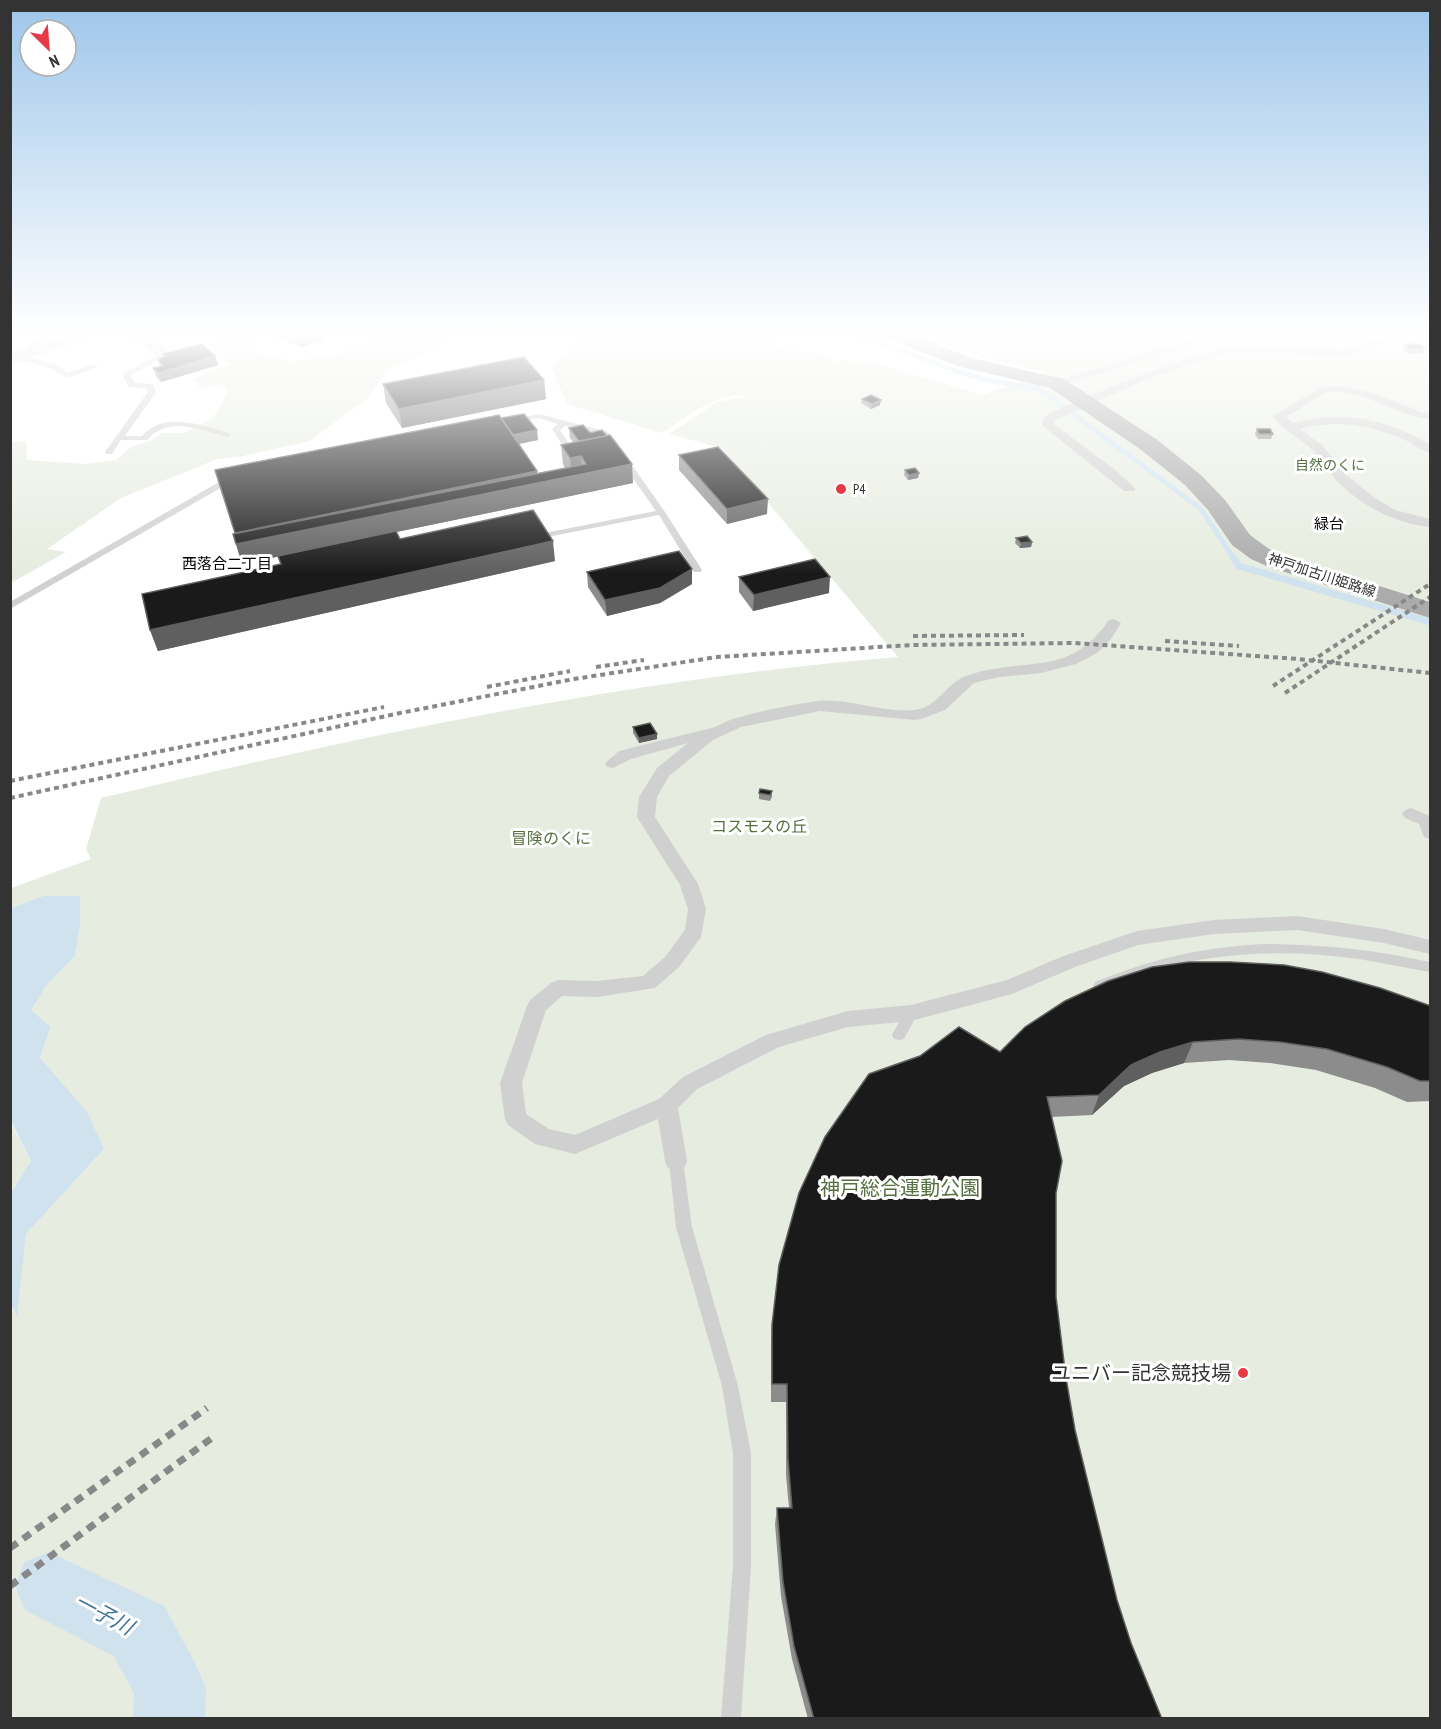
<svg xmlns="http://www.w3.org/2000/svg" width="1441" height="1729" viewBox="0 0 1441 1729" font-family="'PT Sans Narrow','Noto Sans JP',sans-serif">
	<rect width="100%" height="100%" fill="#fff"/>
	<g fill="#e6ecdf">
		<path d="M205,332H230L255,337L248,350L289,361L333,357L390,332H457L443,343L385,372L369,397L310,441L243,456L217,459L121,498L47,549L66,552L11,583V442L26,441L27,460L85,464L116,460L131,447L150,441L162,433H184L213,418L228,392L223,384L200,388L194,379L204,373L229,365L207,345L222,340Z"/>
		<path d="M588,332H767L771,334L769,347L831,355L834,362L840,359L877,364L982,395L1046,372C1000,364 961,351 918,332H1430V1718H11L10,1303L16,1315L26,1234L104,1149L61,1084L40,1058L49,1027L30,1010L46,986L75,956L80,896H43L11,908V888L91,859L86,849L101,798C364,735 629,679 898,657L722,448L669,434L717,402L749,396C717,390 688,417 662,433L567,404L551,367Z"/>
		<path d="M10,1122L31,1161L11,1193H10Z"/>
	</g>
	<path fill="#cfe2ee" d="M43,896H80V924L75,956L46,986L31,1010L50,1027L40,1058L87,1112L104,1149L26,1234L17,1316L10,1303L11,1193L31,1161L11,1122V908Z"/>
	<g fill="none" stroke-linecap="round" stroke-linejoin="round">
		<path stroke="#cfe2ee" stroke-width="5" d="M836,332L855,334L959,372L991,381L1038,388L1201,509L1234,559"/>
		<path stroke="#cfe2ee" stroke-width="7" d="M1233,557L1239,566L1430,622"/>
		<path fill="#cfe2ee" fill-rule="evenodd" d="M49,1552L164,1606L195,1663L206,1688L205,1718H133L134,1693L114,1656L25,1610L15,1586L25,1562Z"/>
		<g fill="#d0d0d0" fill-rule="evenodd">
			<path d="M55,332H66L44,341L26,356L58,365L68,373L93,364L97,366L96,368L67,378L52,369L18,359V355L38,337Z"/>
			<path d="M163,353L170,355L130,375L135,383L153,384L156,392L125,436H142C160,416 185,421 209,427C216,429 225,431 231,435L227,437C199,430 170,415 147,440H121L112,454H106L105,452L148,392L147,388L129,387L122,374Z"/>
			<path d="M539,414L608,432L614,441L607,443L602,436L565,426L560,430L579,458L572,460L552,429L558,424L539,418L514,422L510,420Z"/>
			<path d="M621,458H627L665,512L702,570L700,572H694L659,515L537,539V535L540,534L656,511L620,460Z"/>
			<path d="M233,474L237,477L236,479L10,609V602Z"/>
			<path d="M1263,944C1320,944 1375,950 1430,962V972C1404,968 1377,961 1350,958C1294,950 1237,952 1182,963C1153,969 1128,982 1100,991L1095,990L1093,986L1095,982C1155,958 1199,948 1263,944Z"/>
			<path d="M911,1008L916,1009L918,1013L904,1039L899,1040L894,1039L892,1035L906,1009Z"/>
			<path d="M676,1155L681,1156L683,1161L692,1227L738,1386L751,1453V1566L741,1718H721L733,1566V1453L722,1386L676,1227L669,1161L671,1156Z"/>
		</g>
		<g fill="#d0d0d0" fill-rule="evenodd">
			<path d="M1196,332H1206V342L1061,385L1057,386L1051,383L1196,338Z"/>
			<path d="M1396,332L1430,335V341L1401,337L1348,357L1231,352L1190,364L1145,380L1055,420V425L1114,469L1135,488L1134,491H1124L1043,426V419L1051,412L1160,367L1231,346L1347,351Z"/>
			<path d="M1338,386L1374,393L1421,412L1430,413V419C1400,418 1355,384 1326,393C1313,398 1298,410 1286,417L1293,423C1343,410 1385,419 1430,444V453C1421,450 1413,444 1405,440C1370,425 1337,419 1300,429L1322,445L1346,475L1375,498L1395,510L1430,519V527C1395,523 1363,507 1337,481C1329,472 1323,461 1315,452C1302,438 1283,432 1273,416L1320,388Z"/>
			<path d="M1114,619L1121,623L1111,639L1097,653L1076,664L1041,673L999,677L974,683L945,710L921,719L915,720L820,711L741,727L713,740L669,776L657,797L655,817L698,884L706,909L701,937L679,967L655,988L597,997L562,996L546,1010L522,1083L526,1114L549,1129L575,1135L659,1099L683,1077L766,1035L848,1011L911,1005L1007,980L1061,957L1137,931L1214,920L1297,916L1384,929L1430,940V954L1384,943L1297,930L1214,934L1138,945L1075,967L1012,994L911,1021L848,1027L779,1047L697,1089L678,1108L687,1161L684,1168L676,1171L668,1168L665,1161L658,1119L575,1154L535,1144L508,1125L505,1119L500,1083L527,1006L530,1000L551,983L558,980L597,981L643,976L665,957L685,930L688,909L680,885L637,817L639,797L657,768L688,743L631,759L613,768L607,767L605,763L619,751C650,743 682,735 712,728C719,726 726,721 733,719C759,711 791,705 818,701C849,698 882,713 914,710C938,708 946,683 966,676C1024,655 1068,680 1109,620Z"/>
			<path d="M1411,808L1430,816V839L1424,837L1419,824L1405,818L1402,814L1405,810Z"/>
		</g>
		<g fill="#d0d0d0" fill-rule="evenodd">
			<path d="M75,332H100L98,335L10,364V354Z"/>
			<path d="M132,332H146L145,334L174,355L166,360L161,358L132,338L129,335Z"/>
		</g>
		<path fill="#ababab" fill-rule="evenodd" d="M879,332H906L971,358L1064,379L1156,439L1201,475L1225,500L1250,535L1269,549L1287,557L1430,602V618L1269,567L1251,559L1232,545L1208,510L1185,485L1140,449L1050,388L957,366L882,336Z"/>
		<g stroke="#888" stroke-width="4" stroke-dasharray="5 4" stroke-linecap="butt">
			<path d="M913,636L1024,635"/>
			<path d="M1165,641L1239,646"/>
			<path d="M596,667L644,660"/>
			<path d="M1273,686L1430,584"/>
			<path d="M487,687L570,671"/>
			<path d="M1285,693L1430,597"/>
			<path d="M10,781L384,707"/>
			<path d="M10,798L400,713L574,679L717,657L912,645L1075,643L1298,659L1430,673"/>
		</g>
		<g stroke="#888" stroke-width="7" stroke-dasharray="9 7" stroke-linecap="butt">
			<path d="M10,1548L207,1408"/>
			<path d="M10,1586L216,1435"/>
		</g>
	</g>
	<g fill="#8c8c8c">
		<path d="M277,332H345V333H334L324,337L325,342H314L302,347L279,339Z"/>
		<path d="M1405,344L1425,349L1423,353L1408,354L1403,349Z"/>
		<path d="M163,354L215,356L218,365L161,382L156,377L153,368L160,366L158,360L164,357Z"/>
		<path d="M544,380L546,399L402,428L386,403L383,384Z"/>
		<path d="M862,399L880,405L871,409L861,403Z"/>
		<path d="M501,418L538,440L519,444L537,471V473L565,468L563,464L561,445L573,442L570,438L569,428L633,483L396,532L400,539L555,561L158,651L150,630L281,564L278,556L296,553L242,564L233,534H235L215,470Z"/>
		<path d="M1257,429L1273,434L1271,439H1258L1255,434Z"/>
		<path d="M679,455L767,514L727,524L679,470Z"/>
		<path d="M905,470L919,473L918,478L908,480L904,475Z"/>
		<path d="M1016,538L1032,542L1031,547L1020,548L1015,543Z"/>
		<path d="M692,569V584L660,603L607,616L588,587L587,572Z"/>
		<path d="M739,577L829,593L753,611L739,592Z"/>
		<path d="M633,727L657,739L639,743L633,733Z"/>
		<path d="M772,791V797L770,801L759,799V793Z"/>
		<path d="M1431,1006V1101L1407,1102L1375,1088L1316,1070L1270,1063L1229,1060L1184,1063L1152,1073L1124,1086L1092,1115L1051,1117L1056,1193V1297L1066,1378L1075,1430L1117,1600L1131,1643L1162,1719H808L792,1659L781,1596L775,1524L777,1508H789L786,1475V1402H771V1343L772,1325L1000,1052Z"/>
	</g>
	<g fill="#5f5f5f">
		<path d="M298,332H312L314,342L302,347Z"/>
		<path d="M323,332H334V333L324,337Z"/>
		<path d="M215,356L218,365L161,382L158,373Z"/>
		<path d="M544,380L546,399L402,428L399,409Z"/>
		<path d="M881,400L880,405L871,409L872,404Z"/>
		<path d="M537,430L538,440L513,445L512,436Z"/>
		<path d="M581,456L583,474L632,464L633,483L242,564L236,544L238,543L235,533L537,471L538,483L572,476L570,458Z"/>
		<path d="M919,473L918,478L908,480L909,475Z"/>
		<path d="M768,499L767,514L727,524V509Z"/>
		<path d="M553,541L555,561L158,651L150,630Z"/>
		<path d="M1032,542L1031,547L1020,548L1021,543Z"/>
		<path d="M692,569V584L660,603L607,616L605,600Z"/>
		<path d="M830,577L829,593L753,611L754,595Z"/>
		<path d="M657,734V739L639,743V738Z"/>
		<path d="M1193,1042L1184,1063L1152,1073L1124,1086L1092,1115L1099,1095L1131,1065L1160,1052Z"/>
	</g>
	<g fill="#1a1a1a" stroke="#5f5f5f" stroke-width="1.5">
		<path d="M202,344L215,356L158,373L153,368L163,366L158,360L165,356L163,354Z"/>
		<path d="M1405,344H1420L1425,349H1410Z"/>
		<path d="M524,357L544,380L399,409L383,384Z"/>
		<path d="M871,395L881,400L872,404L862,399Z"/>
		<path d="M524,414L537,430L513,435L501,418Z"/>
		<path d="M499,415L537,471L235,533L215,470Z"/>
		<path d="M583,425L590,433L602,430L607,436L579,441L569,428Z"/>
		<path d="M1257,429H1270L1273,434H1259Z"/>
		<path d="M610,435L632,464L236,544L233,534L586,464L581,456L570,458L561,445Z"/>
		<path d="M718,447L768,499L727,509L679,455Z"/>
		<path d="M915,468L919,473L909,475L905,470Z"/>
		<path d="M533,510L553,541L150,630L142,594L281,564L278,556L396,531L400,539Z"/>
		<path d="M1027,536L1032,542L1021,543L1016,538Z"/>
		<path d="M679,551L692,569L660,588L605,600L587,572Z"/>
		<path d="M815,559L830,577L754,595L739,577Z"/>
		<path d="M650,723L657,734L639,738L633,727Z"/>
		<path d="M760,789L772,791L770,795L759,793Z"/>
		<path d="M1189,962H1230L1284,965L1322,972L1380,988L1431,1006V1081H1420L1387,1067L1327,1049L1280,1042L1239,1039L1193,1042L1160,1052L1131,1065L1099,1095L1047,1097L1062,1161L1056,1193V1297L1066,1378L1075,1430L1117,1600L1131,1643L1162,1719H814L794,1646L783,1582L777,1508H792L788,1459L787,1384H772V1325L779,1265L799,1193L825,1137L869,1074L920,1056L959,1027L1000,1052L1025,1027L1065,1001L1108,981L1152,967Z"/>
	</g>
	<linearGradient id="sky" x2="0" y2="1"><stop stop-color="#9ec6ea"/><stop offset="0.58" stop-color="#fff"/><stop offset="1" stop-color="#fff" stop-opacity="0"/></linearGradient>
	<rect width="1441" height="574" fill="url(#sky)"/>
	<g fill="#e63946" stroke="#fff" stroke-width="2">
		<circle cx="841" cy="489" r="6"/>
		<circle cx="1243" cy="1373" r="6"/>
	</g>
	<g text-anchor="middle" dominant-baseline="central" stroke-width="6" stroke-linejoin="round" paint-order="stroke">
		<g font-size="14" fill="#56703f" stroke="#fff">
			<text x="1330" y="465">自然のくに</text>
		</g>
		<g font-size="14" fill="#333" stroke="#fff" text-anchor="start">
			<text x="853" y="489">P4</text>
		</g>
		<g font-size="14" fill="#333" stroke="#fff">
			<text transform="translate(1322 575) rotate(18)">神戸加古川姫路線</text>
		</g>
		<g font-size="15" fill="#000" stroke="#fff">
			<text x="1329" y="523">緑台</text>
			<text x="227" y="563">西落合二丁目</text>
		</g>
		<g font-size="16" fill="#56703f" stroke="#fff">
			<text x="759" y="826">コスモスの丘</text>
			<text x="551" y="838">冒険のくに</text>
		</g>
		<g font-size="20" fill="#56703f" stroke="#fff">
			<text x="900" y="1188">神戸総合運動公園</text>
		</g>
		<g font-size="20" fill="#333" stroke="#fff" text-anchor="end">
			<text x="1231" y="1373">ユニバー記念競技場</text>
		</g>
		<g font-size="21" font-style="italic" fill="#3f7597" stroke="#fff">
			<text transform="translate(104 1614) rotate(28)">一子川</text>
		</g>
	</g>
	<rect width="1441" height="1729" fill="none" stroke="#333333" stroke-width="24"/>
	<g transform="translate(48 48) rotate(155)"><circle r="28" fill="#ffffff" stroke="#adadad" stroke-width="1.5"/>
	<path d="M0-4.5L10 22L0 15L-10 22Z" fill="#e63946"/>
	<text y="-9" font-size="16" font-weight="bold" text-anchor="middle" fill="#333333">N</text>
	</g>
</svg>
